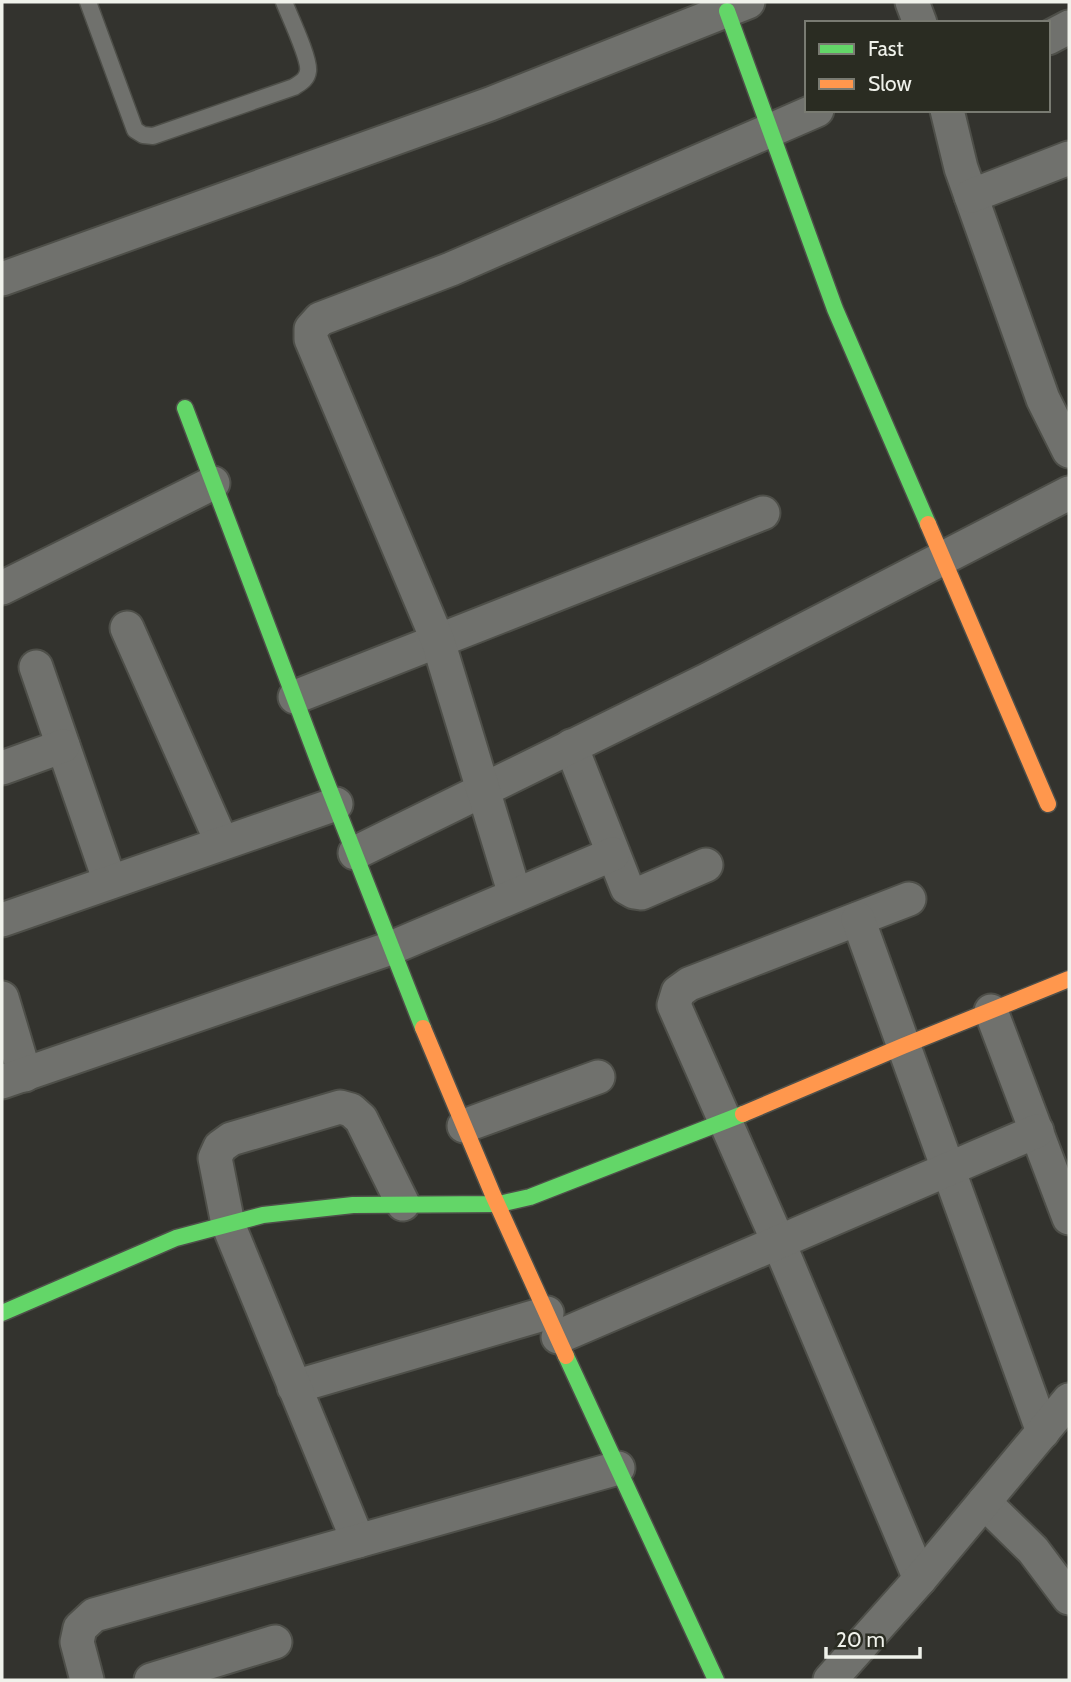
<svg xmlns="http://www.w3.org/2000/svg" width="1071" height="1682" viewBox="0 0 1071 1682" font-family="Cabin,sans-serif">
	<rect width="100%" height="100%" fill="#33332e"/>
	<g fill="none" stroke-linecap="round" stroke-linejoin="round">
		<g stroke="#4e4f49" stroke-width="19">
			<path id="lane" d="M88,2L135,130L143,135L153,136L294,87C300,83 307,80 308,71C310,59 289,15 284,2"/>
		</g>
		<g stroke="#4e4f49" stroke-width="37">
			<g id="street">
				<path d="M912,2L920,23"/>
				<path d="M1048,38L1069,27"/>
				<path d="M947,110L961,168L1043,399L1069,451"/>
				<path d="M971,196L1069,158"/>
				<path d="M2,279L490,104L748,2"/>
				<path d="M2,588L213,483"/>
				<path d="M127,628L222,843"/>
				<path d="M36,667L110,882"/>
				<path d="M295,697L763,513"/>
				<path d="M571,746L627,888L634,892L641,893L706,865"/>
				<path d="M2,768L63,746"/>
				<path d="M355,853L709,679L1069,493"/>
				<path d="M515,895L438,641L311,339V329L320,319L451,269L817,110"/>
				<path d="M909,899L689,984L678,992L674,1005L778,1241L920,1579"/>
				<path d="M858,919L1043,1432"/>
				<path d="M2,920L336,804"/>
				<path d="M2,998L25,1075"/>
				<path d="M991,1011L1069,1218"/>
				<path d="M2,1082L391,948L613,854"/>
				<path d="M464,1126L598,1077"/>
				<path d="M558,1337L1037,1131"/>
				<path d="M294,1387L547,1313"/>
				<path d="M984,1502L1033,1550L1069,1598"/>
				<path d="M358,1541L228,1224L215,1158L220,1147L231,1139L340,1107L351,1110L361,1119L403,1204"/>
				<path d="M87,1680L77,1642L80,1628L94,1615L618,1468"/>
				<path d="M151,1680L275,1642"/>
				<path d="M830,1680L920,1579L1069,1400"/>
			</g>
		</g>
		<g stroke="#4e4f49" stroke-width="19">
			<g id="fast">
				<path d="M727,11L835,309L928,524"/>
				<path d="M185,408L321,768L423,1028"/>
				<path d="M2,1313L176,1238L263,1215L353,1205L499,1204L530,1197L743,1114"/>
				<path d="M566,1356L716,1680"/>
			</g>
		</g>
		<g stroke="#4e4f49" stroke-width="19">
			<g id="slow">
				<path d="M928,524L1048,804"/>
				<path d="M423,1028L493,1195L566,1356"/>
				<path d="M743,1114L903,1046L1069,979"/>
			</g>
		</g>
		<use href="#lane" stroke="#70716d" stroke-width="16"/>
		<use href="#street" stroke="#70716d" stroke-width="33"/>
		<use href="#fast" stroke="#63d668" stroke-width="16"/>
		<use href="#slow" stroke="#ff974d" stroke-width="16"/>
	</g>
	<rect width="1071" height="1682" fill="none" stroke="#f0f2eb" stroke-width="7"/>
	<rect x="805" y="21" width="245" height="91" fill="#2a2c22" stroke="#797b72" stroke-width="2"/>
	<rect x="819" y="44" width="35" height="10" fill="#63d668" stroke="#797b72" stroke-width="2"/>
	<text x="868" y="56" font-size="21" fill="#f0f2eb">Fast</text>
	<rect x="819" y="79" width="35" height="10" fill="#ff974d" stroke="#797b72" stroke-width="2"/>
	<text x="868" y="91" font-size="21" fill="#f0f2eb">Slow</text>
	<path d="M826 1647v10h94v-10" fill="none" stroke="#f0f2eb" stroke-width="3.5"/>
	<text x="836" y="1647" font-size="21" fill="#f0f2eb" stroke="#2a2c22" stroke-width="5" paint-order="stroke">20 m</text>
</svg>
